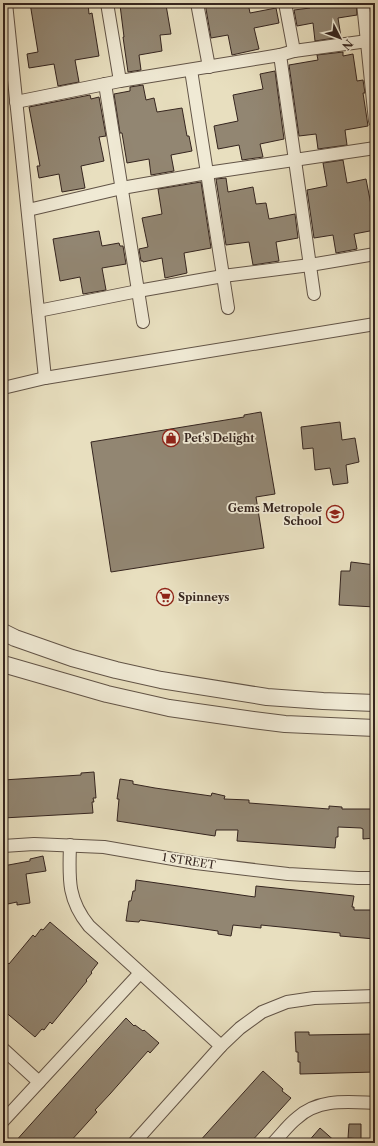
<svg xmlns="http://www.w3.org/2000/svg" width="378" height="1146" viewBox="0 0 378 1146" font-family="'Libre Caslon Text',serif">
	<rect width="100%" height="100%" fill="#e8dfbf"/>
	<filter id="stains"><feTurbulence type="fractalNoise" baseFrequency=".005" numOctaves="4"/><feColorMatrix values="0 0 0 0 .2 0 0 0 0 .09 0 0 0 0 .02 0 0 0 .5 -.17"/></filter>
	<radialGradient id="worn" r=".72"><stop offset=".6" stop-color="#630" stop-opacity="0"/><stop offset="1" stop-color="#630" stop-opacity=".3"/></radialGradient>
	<path fill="#cabfa4" stroke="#807262" d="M370,3H375V44H373Z"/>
	<g fill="#928672" stroke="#35251f">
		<path d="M30,3H88L89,14L92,13L99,56L75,60L79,82L58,86L54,64L29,68L27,54L38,52Z"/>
		<path d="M131,3H164V5H166L171,34L160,35L162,51L139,55L141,70L128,72L123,37H124L120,5Z"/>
		<path d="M205,3H248L250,13L276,8L279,23L254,28L259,49L232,55L228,35L211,38Z"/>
		<path d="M310,3H356L357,15L338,18L341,37L315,41L313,23L297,26L294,10L310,8Z"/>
		<path d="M343,52V56L353,54L357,81L363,80L365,93H363L368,126L345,130L347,145L318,149L316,134L299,136L289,65L318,60L317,55Z"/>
		<path d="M275,71L284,139L260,144L263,157L242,160L239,145L218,149L214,126L238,121L233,95L263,89L260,74Z"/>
		<path d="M143,85L146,100L154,98L157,112L182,108L187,136H189L192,151L171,155L174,171L151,175L149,159L127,163L122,133H120L114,94L130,91V87Z"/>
		<path d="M90,95L91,99L99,97L106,136L99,137L104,161L81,166L85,188L62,192L59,174L39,178L37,166H40L29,107Z"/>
		<path d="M343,160L347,183L366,179L373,215L375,214V230L354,234L357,249L336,253L333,235L314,238L307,190L327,186L323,163Z"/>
		<path d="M226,178L228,192L253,187L256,204L266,203L269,219L295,214L298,238L276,242L279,261L253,265L249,242L226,245L216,179Z"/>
		<path d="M201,182L211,248L184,253L187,273L165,278L162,258L143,262V261H141L139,249L148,247L142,218L162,214L158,189Z"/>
		<path d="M99,231L102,246L119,243L120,246H123L126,264L102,268L106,290L83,294L80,277L60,281L53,239Z"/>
		<path d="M261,412L275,494L256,497L264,548L111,572L91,442L244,417V415Z"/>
		<path d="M340,422L342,440L355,438L359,462L346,465L348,483L333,485L330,468L315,470L313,448L303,449L301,427Z"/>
		<path d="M351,562L375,565V607L339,605L341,571H350Z"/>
		<path d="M94,772L96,798H93L94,802H92L93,813L3,818V780L81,775V773Z"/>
		<path d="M120,779L133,781V784L155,788L211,796L212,793L225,796L224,799L249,800V803L329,809V806L342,807V809H374V812H375V838L363,839V829L361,828L338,827V837H336L335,848L237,841L238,830H216L215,836L117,821L119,799H117Z"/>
		<path d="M43,856L46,871L26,874L30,903L17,905V902L3,905V866L30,861V859Z"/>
		<path d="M136,880L255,897L256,886L354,896L352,907H354V910H375V939L340,936V933L261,925V928L233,925L231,936L218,934V931L162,923L140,920L139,922L126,921L129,901H131L133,891H135Z"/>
		<path d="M50,922L98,963L91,972L92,973L86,980L87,981L65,1008L52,1024L50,1022L44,1030L42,1029L35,1037L3,1010V959L9,964L33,935L35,937L41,929L43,930Z"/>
		<path d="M126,1018L134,1026L135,1025L143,1031L144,1030L159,1043L150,1053L148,1051L110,1094L95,1110L97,1112L69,1143H14Z"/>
		<path d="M295,1032H309V1035L375,1034V1072L300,1074V1062H298V1052H296Z"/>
		<path d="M263,1071L283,1089L282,1091L291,1098L250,1143H198Z"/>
		<path d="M349,1124H361V1139L348,1138Z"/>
		<path d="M320,1128L337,1143H307Z"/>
	</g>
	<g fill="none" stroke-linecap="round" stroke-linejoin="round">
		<g stroke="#625447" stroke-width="14">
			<g id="minor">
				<path d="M6,3L45,378"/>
				<path d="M107,3L120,81"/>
				<path d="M197,3L209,67"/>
				<path d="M285,3L294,51"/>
				<path d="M363,3L375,121"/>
				<path d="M280,55L314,294"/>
				<path d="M191,70L228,308"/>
				<path d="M105,84L143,322"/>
				<path d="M16,102L120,81L280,55L294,51L375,40"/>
				<path d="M28,210L122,188L207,173L375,148"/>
				<path d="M38,311L138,291L223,276L310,265L375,254"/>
				<path d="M3,388L45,378L375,324"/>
				<path d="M70,845C69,878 67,899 89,926L221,1046"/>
				<path d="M3,846L34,844L104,847L196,863L288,874L358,878H375"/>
				<path d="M3,1049L39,1082"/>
				<path d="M3,1121L140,973"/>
				<path d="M134,1143L221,1046L240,1028L262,1012L287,1002L314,998L375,996"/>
				<path d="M273,1143C281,1135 288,1125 297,1118C319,1098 348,1102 375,1103"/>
			</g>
		</g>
		<g stroke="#625447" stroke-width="18">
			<g id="tertiary">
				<path d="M3,632L15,638L72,658L116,670L161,680L267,697L323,701L375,703"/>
				<path d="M3,664L107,694L169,708L253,720L285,724L375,728"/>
			</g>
		</g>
		<use href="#minor" stroke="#f0ead5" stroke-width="12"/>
		<use href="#tertiary" stroke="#f0ead5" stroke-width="16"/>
	</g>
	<defs>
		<g id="shop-ring" transform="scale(0.9)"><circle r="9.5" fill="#f0ead5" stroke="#8f2418" stroke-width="1.5"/><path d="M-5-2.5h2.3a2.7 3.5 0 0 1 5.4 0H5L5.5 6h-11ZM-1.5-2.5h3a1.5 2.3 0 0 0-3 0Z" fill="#8f2418"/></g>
		<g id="school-ring" transform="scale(0.9)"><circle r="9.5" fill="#f0ead5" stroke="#8f2418" stroke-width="1.5"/><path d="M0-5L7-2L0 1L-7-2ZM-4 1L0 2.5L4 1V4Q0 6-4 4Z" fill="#8f2418"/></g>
		<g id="supermarket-ring" transform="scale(0.9)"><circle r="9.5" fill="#f0ead5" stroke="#8f2418" stroke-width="1.5"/><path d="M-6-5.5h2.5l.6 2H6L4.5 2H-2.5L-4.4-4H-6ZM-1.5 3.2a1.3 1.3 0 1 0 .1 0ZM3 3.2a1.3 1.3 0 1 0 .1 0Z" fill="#8f2418"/></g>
	</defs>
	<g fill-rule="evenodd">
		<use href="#shop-ring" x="171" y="438"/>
		<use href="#school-ring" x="335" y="514"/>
		<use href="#supermarket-ring" x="165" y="597"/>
	</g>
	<g text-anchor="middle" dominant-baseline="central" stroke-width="3.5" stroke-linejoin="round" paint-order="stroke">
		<g font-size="11" font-weight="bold" fill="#35251f" stroke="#f0ead5" text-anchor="start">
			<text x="184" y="438">Pet's Delight</text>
			<text x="322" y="508" text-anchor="end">Gems Metropole<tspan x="322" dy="13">School</tspan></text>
			<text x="178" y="597">Spinneys</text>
		</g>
		<g font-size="11" fill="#35251f" stroke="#f0ead5">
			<text transform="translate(189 861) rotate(9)">1 STREET</text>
		</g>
	</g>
	<rect width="378" height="1146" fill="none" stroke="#e8dfbf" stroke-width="16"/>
	<rect x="4" y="4" width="370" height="1138" fill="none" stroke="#35251f" stroke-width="2"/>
	<rect x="8" y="8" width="362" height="1130" fill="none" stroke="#35251f"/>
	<g transform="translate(340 38) rotate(132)" stroke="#f0ead5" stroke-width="3" paint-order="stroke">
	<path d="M0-3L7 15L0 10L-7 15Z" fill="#35251f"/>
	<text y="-6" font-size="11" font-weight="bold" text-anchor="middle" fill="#35251f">N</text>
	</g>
	<rect width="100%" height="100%" filter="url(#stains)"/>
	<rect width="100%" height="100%" fill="url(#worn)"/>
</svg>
